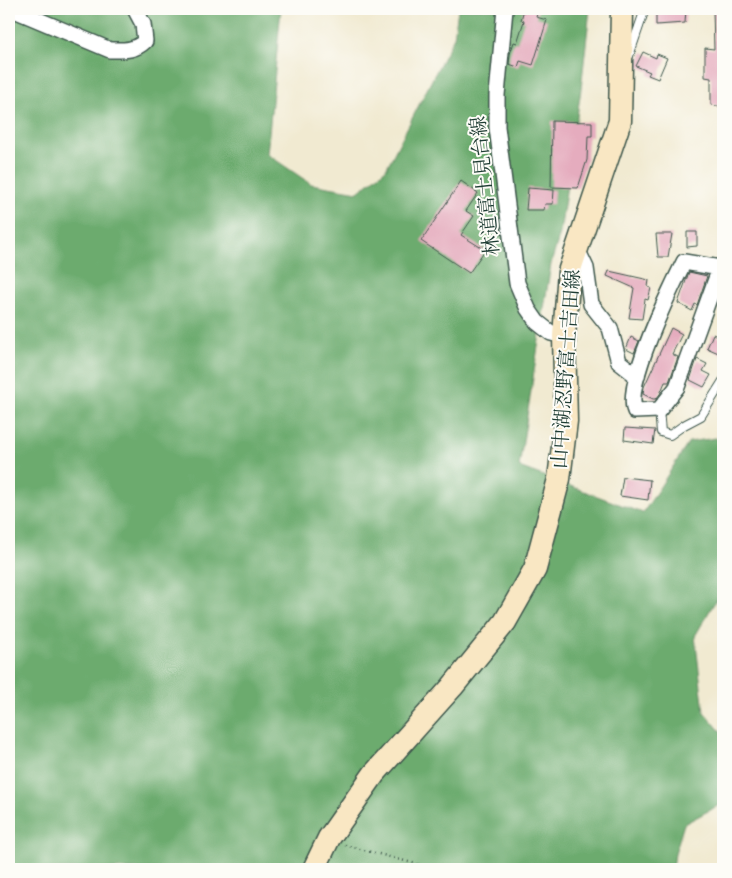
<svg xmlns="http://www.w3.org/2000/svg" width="732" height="878" viewBox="0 0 732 878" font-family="Alegreya,'Noto Serif JP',serif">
	<rect width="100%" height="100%" fill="#fdfcf7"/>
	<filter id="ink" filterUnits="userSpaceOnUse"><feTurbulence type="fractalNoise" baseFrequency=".02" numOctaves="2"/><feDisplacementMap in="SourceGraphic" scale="10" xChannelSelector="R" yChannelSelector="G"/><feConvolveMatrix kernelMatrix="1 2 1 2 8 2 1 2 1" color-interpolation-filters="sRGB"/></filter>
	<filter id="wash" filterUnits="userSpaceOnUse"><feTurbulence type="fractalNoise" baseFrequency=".0096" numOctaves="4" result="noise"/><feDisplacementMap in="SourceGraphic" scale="20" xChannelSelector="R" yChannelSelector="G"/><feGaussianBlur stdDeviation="1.12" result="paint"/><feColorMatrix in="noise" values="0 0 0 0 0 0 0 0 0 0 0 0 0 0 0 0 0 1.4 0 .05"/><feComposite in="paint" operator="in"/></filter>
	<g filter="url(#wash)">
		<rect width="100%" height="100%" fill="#f1ead1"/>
		<path fill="#6cab6e" stroke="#467451" d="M9,9H281L267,154L311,184L358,192L386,169L454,37L458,9H590L581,89L560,233L551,264L519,467L643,513L689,442L716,438L723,443V588L695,636L704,712L723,734V803L684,824L675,853L673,869H9Z"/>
		<g id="blocks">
			<g fill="#e5acbe">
				<path d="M524,9L538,11L536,17L547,20L533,65L520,61L518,67L509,64L510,54L514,42L517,43L524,21L521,20Z"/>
				<path d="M656,9H686L685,23L656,25Z"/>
				<path d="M713,9H723V107L711,105V78L705,77V48L714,49Z"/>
				<path d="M643,52L656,58L657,54L667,58L658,79L648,75L650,72L636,66Z"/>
				<path d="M552,121L592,122V136H588L587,160L578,188L551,187Z"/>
				<path d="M461,181L478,193L466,211L474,216L461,235L485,250L469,273L421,241Z"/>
				<path d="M528,188L554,190L553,204H545L544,210H526Z"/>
				<path d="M697,232V246L687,247V232Z"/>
				<path d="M656,234H672L668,257H658Z"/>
				<path d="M609,271L649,280L648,287L651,288L648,300L645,299L642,319L629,318L634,288L607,276Z"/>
				<path d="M689,272L707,276L697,305L695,304L692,311L678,303Z"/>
				<path d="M671,328L682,334L672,354L678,357L669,382H665L660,394L656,399H653L643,394L644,387Z"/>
				<path d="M713,334L723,339V355L707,348Z"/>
				<path d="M631,337L639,341L634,353L626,349Z"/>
				<path d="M697,359L707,364L703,371L711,375L704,387L690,380Z"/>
				<path d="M625,428L655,430L653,444L624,440Z"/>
				<path d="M623,477L650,480L648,500L620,496Z"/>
			</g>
		</g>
	</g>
	<g filter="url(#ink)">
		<use href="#blocks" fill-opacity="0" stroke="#3e574c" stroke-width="1"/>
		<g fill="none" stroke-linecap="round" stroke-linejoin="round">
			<g stroke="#3e574c" stroke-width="10">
				<g id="service">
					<path d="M629,56L645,9"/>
					<path d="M659,410L661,432L670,435L684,425L701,416L723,381"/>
				</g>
			</g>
			<g stroke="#3e574c" stroke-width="18">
				<g id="minor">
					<path d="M12,9L110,50C124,50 135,51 145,41L143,24L135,9"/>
					<path d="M505,9L497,95V127L517,283L528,309L537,322L551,333L564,336"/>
					<path d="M577,249L586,268L591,304L610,328L619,362L637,376"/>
					<path d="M720,268L677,387L659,410L635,411C623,386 671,288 684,262L720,268L723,265"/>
				</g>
			</g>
			<g stroke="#3e574c" stroke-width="25">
				<path id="secondary" d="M314,869L329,838L374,774L452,687L505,622L535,569L559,479L566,421L564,336L569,272L620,121L622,9"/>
			</g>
			<path stroke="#3e574c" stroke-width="2.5" stroke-dasharray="1 4" stroke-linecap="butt" d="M345,845L435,869"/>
			<use href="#service" stroke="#fff" stroke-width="8"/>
			<use href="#minor" stroke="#fff" stroke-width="15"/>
			<use href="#secondary" stroke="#f9e7c3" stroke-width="22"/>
		</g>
	</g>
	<g text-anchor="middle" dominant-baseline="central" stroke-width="4" stroke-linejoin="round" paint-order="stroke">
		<g font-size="20" fill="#1f3d34" stroke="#fdfcf7">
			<text transform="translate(485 186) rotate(-96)">林道富士見台線</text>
			<text transform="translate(566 369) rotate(-86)">山中湖忍野富士吉田線</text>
		</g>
	</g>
	<rect width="732" height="878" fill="none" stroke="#fdfcf7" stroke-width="30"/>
</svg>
